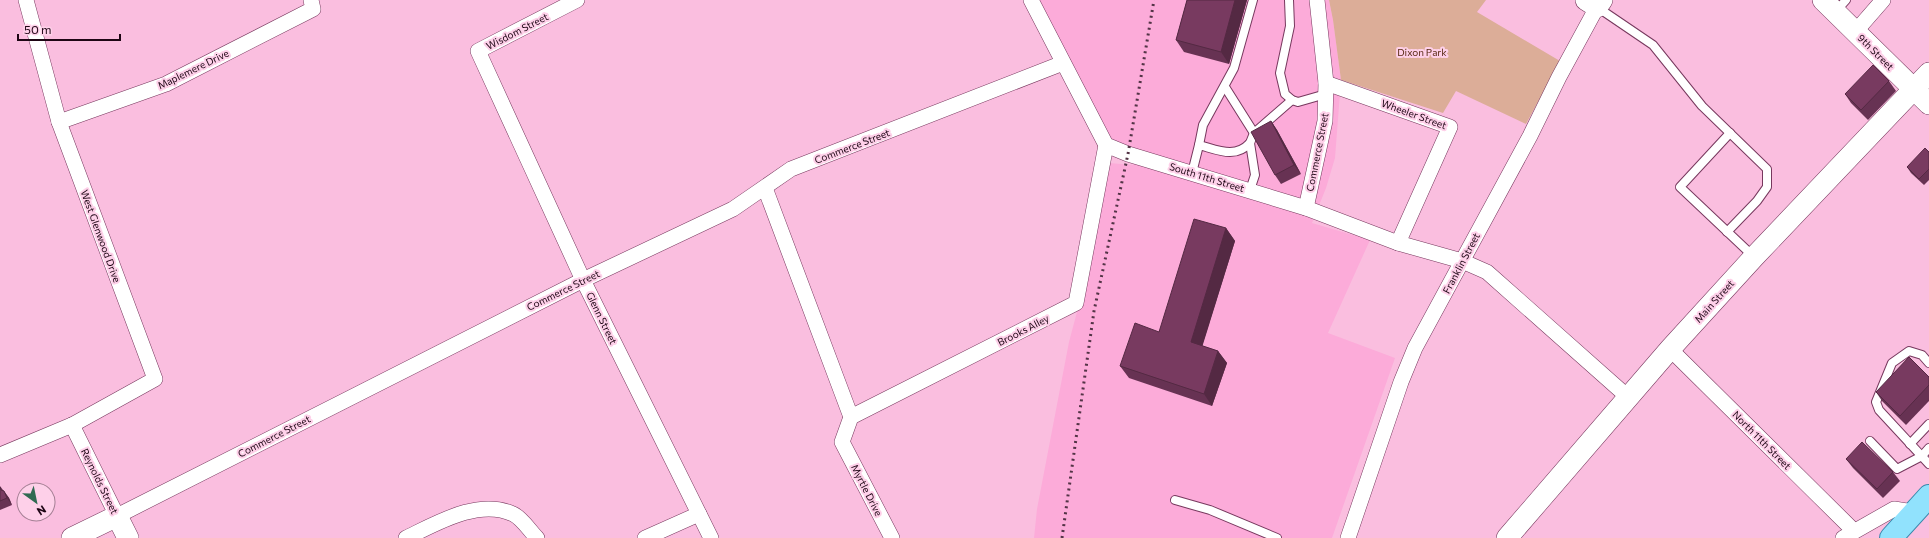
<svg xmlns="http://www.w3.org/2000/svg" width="1929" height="538" viewBox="0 0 1929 538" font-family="Commissioner,sans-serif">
	<rect width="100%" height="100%" fill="#fabedf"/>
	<path fill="#fcabd9" d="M1036,0H1329L1333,20L1341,80L1335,158L1326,188L1312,223L1370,240L1328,333L1395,358L1332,538H1034L1037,509L1069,342L1086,278L1109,163L1133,165L1136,151L1111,140Z"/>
	<path fill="#dcad98" d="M1329,0H1486L1477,12L1560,61L1526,124L1456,91L1443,113L1341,80L1333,20Z"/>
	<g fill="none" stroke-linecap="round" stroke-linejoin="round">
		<g stroke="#77385e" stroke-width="10">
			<g id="lane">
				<path d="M1289,0L1290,26L1280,73L1285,94L1292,100L1298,102L1326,94"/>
				<path d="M1597,7L1653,45L1702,106L1767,169V187L1757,201L1727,232"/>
				<path d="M1836,11L1846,0"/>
				<path d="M1225,87L1254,133"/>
				<path d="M1730,133L1680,187L1754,257"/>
				<path d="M1199,145L1203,125L1234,68L1253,0"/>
				<path d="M1192,173L1199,145C1218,150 1235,159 1250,143"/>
				<path d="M1250,190L1255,175L1250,143L1254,133L1292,100"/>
				<path d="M1929,363L1922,355L1909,351L1892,363L1876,402L1879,410L1929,464"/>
				<path d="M1870,441L1897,469L1922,456L1929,448"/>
				<path d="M1910,444L1929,424"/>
				<path d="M1175,500L1210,510L1277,538"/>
			</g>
		</g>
		<g stroke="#77385e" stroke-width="16">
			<g id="street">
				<path d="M577,0L478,51L583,280L711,538"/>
				<path d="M1031,0L1106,145L1128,154L1306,208L1398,243L1462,261L1487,272L1629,398"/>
				<path d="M1856,31L1883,0"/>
				<path d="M1326,83L1450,127L1398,243"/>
				<path d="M59,122L166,84L313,9L311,0"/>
				<path d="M765,188L851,417"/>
				<path d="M1306,208L1325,121L1326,83L1317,0"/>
				<path d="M1670,349L1854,531"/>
				<path d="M72,425L117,516L583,280L733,209L791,169L1063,63"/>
				<path d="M0,455L72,425L155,379L59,122L26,0"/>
				<path d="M406,538C437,523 479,498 513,514C522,518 530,531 537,538"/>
				<path d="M645,538L699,514"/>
				<path d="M892,538L842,442L851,417L1076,303L1106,145"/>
				<path d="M1348,538L1401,382L1415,348L1530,136L1559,77L1597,7"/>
				<path d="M1843,538L1894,509L1913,512"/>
			</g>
		</g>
		<g stroke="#77385e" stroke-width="22">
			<g id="secondary">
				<path d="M1586,0L1597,7L1602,0"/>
				<path d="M1823,0L1929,104"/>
				<path d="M72,538L117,516L128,538"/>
				<path d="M1507,538L1670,349L1754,257L1929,73"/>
			</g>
		</g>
		<g stroke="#3988ab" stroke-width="24">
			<path id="primary" d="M1891,538L1929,496"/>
		</g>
		<use href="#lane" stroke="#fff" stroke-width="8"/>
		<use href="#street" stroke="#fff" stroke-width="15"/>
		<use href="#secondary" stroke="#fff" stroke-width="21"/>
		<use href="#primary" stroke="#91e2fd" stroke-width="22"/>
		<path stroke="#533346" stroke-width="3" stroke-dasharray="2 4" stroke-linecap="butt" d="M1062,538L1094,311L1128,154L1154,0"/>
	</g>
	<g fill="#673253">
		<path d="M1187,0H1247L1229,64L1184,52L1176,40Z"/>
		<path d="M1889,81L1896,91L1868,120L1851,103L1845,94Z"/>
		<path d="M1271,121L1277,130L1301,174L1281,184L1275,175Z"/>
		<path d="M1929,152V180L1924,185L1911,173L1907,167Z"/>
		<path d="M1226,228L1235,241L1202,346L1218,351L1227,363L1212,406L1129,378L1120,366L1159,332Z"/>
		<path d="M1929,377V401L1906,425L1882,401L1876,392Z"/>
		<path d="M1846,459L1893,472L1900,481L1883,498L1853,468Z"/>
		<path d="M0,486L9,498L12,505L0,510Z"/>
	</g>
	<g fill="#542943">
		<path d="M1235,0H1247L1229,64L1221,52Z"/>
		<path d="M1271,121L1277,130L1301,174L1294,165Z"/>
		<path d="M1226,228L1235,241L1200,354L1191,342Z"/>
		<path d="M1218,351L1227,363L1212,406L1204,394Z"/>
		<path d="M4,491L9,498L12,505L7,498Z"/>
	</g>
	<g fill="#783a60" stroke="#542943">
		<path d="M1187,0H1235L1221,52L1176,40Z"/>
		<path d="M1873,65L1889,81L1861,110L1845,94Z"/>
		<path d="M1271,121L1294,165L1275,175L1251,132Z"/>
		<path d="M1925,148L1929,152V169L1919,179L1907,167Z"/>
		<path d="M1194,219L1226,228L1191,342L1218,351L1204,394L1120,366L1135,323L1159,332Z"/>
		<path d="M1909,357L1929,377V385L1900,416L1876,392Z"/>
		<path d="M1862,442L1893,472L1877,489L1846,459Z"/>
		<path d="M0,487L1,490L4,491L7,498L0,501Z"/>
	</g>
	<g text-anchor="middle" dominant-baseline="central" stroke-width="4" stroke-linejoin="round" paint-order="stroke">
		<g font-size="10" fill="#1d0514" stroke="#fed0e9">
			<text transform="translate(517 31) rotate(-27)">Wisdom Street</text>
			<text transform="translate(1876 52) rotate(45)">9th Street</text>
			<text transform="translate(193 69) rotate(-26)">Maplemere Drive</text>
			<text transform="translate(1414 114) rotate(20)">Wheeler Street</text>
			<text transform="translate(852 146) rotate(-21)">Commerce Street</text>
			<text transform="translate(1317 152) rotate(-79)">Commerce Street</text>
			<text transform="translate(1207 177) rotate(17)">South 11th Street</text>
			<text transform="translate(101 236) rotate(70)">West Glenwood Drive</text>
			<text transform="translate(1461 263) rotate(-62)">Franklin Street</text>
			<text transform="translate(563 290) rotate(-26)">Commerce Street</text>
			<text transform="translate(1714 301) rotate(-48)">Main Street</text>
			<text transform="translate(602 318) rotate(64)">Glenn Street</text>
			<text transform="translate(1023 330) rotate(-27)">Brooks Alley</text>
			<text transform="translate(274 436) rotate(-27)">Commerce Street</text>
			<text transform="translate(1762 440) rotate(45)">North 11th Street</text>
			<text transform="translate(100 481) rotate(64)">Reynolds Street</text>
			<text transform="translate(867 490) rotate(63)">Myrtle Drive</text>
		</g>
		<g font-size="10" fill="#582913" stroke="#fed0e9">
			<text x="1422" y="52">Dixon Park</text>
		</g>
	</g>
	<g transform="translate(36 502) rotate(147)"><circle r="19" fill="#fed0e9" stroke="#a47f94"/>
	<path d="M0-3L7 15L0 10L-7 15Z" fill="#306a52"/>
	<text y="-6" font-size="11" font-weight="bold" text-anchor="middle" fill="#1d0514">N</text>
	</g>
	<path d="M18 34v6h102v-6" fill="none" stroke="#1d0514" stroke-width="2"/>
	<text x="24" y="34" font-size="12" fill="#1d0514" stroke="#fed0e9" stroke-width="3" paint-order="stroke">50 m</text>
</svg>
